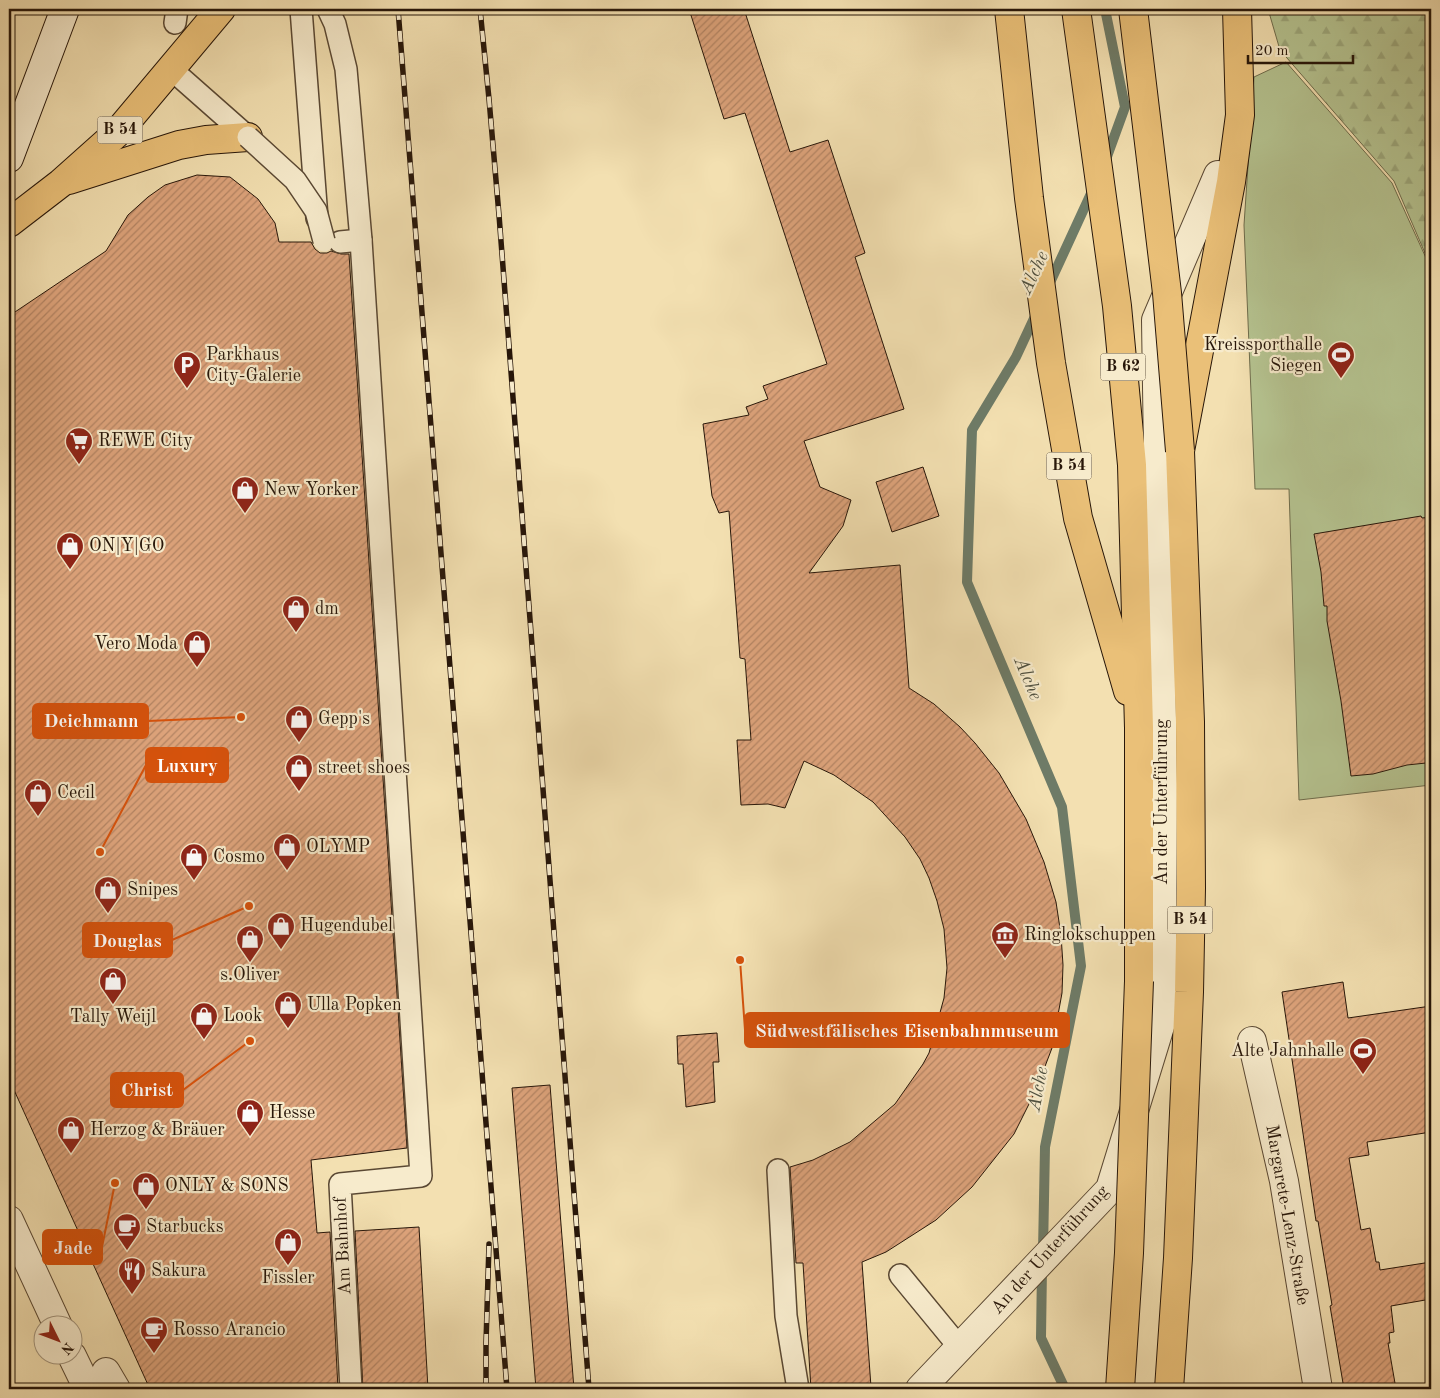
<svg xmlns="http://www.w3.org/2000/svg" width="1440" height="1398" viewBox="0 0 1440 1398" font-family="'Old Standard TT',serif">
	<defs>
		<pattern id="forest-firs" width="22" height="20" patternUnits="userSpaceOnUse" patternTransform="scale(1.25)"><rect width="22" height="20" fill="#b5c390"/><path d="M5 1l3.5 6h-7zM16 11l3.5 6h-7z" fill="#9ca77b"/></pattern>
		<pattern id="building-hatch" width="6" height="6" patternUnits="userSpaceOnUse" patternTransform="scale(1.25)"><rect width="6" height="6" fill="#dda37b"/><path d="M-1 1l2-2M0 6l6-6M5 7l2-2" fill="none" stroke="#b38463"/></pattern>
	</defs>
	<rect width="100%" height="100%" fill="#f3e0b1"/>
	<filter id="stains"><feTurbulence type="fractalNoise" baseFrequency=".004" numOctaves="4"/><feColorMatrix values="0 0 0 0 .2 0 0 0 0 .09 0 0 0 0 .02 0 0 0 .5 -.17"/></filter>
	<radialGradient id="worn" r=".72"><stop offset=".6" stop-color="#630" stop-opacity="0"/><stop offset="1" stop-color="#630" stop-opacity=".3"/></radialGradient>
	<path fill="url(#forest-firs)" stroke="#6e6c4c" d="M1268,9H1431V267L1394,181L1280,50Z"/>
	<path fill="#b5c390" stroke="#6e6c4c" d="M1286,62L1392,183L1431,269V785L1299,800L1289,489H1255L1244,225L1254,77Z"/>
	<g fill="none" stroke-linecap="round" stroke-linejoin="round">
		<g stroke="#6e7b67" stroke-width="10">
			<path d="M1105,162L1125,107L1105,9"/>
			<path d="M1048,287L1094,187"/>
			<path d="M1037,312L1016,357L972,430L967,582L1062,807L1081,966L1045,1147L1043,1251"/>
			<path d="M1042,1268L1041,1338L1065,1389"/>
		</g>
	</g>
	<g fill="url(#building-hatch)" stroke="#271609">
		<path d="M689,9H744L790,152L828,140L865,253L855,257L904,409L804,441L820,487L851,500L843,526L809,573L900,565L909,688L934,704L960,727L975,743L999,773L1026,819L1044,862L1056,902L1061,935L1063,965L1062,993L1052,1048L1036,1090L1014,1134L972,1187L936,1220L886,1252L862,1262L871,1387L811,1389L803,1263H796L790,1167L813,1160L850,1142L895,1104L923,1064L929,1053L944,998L947,968L944,929L937,901L929,878L920,859L905,837L873,802L834,775L804,761L785,808L768,804L741,805L737,740H751L745,659L740,658L729,511L719,513L712,496L703,424L749,415L746,407L768,399L763,386L827,364L745,113L724,119Z"/>
		<path d="M197,175L230,177L258,199L275,223L279,242H311L315,249L320,253H327L331,251L341,254H349L407,1148L311,1160L317,1233L330,1232L338,1389H161V1386L149,1387L9,1079V316L106,251L128,215L148,197L165,185Z"/>
		<path d="M923,467L939,516L892,532L876,482Z"/>
		<path d="M1421,516L1422,518L1431,517V760L1426,761V763L1407,765L1373,774L1351,776L1341,701L1327,621V606H1324L1321,572L1314,534Z"/>
		<path d="M1343,982L1348,1018L1431,1006V1132L1367,1142L1369,1155L1349,1158L1361,1230L1370,1228L1376,1262H1379L1380,1270L1431,1262V1299L1391,1306L1394,1332L1389,1333L1390,1343H1388L1396,1389H1344L1330,1306L1332,1305L1318,1221H1316L1282,992Z"/>
		<path d="M717,1033L719,1062H713L715,1102L686,1107L683,1064H678L677,1036Z"/>
		<path d="M550,1085L574,1389H536L512,1088Z"/>
		<path d="M419,1227L428,1389H363L355,1231Z"/>
	</g>
	<g fill="none" stroke-linecap="round" stroke-linejoin="round">
		<g stroke="#5a4833" stroke-width="24">
			<g id="lane">
				<path d="M301,9L317,218"/>
				<path d="M328,9L335,24L346,69L361,240L421,1176L340,1184L351,1389"/>
				<path d="M175,23L177,9"/>
				<path d="M171,69L248,137"/>
				<path d="M340,242L361,240"/>
				<path d="M778,1170L786,1316L798,1389"/>
				<path d="M900,1275L960,1348"/>
			</g>
		</g>
		<g stroke="#5a4833" stroke-width="30">
			<g id="street">
				<path d="M1252,1041L1284,1181L1318,1389"/>
				<path d="M9,1220L58,1326"/>
				<path d="M72,1356L88,1389"/>
				<path d="M106,1372L116,1389"/>
				<path d="M920,1389L1110,1189L1162,1020L1163,784L1156,320L1218,175"/>
			</g>
		</g>
		<g stroke="#271609" stroke-width="30">
			<path id="secondary" d="M9,158L65,9"/>
		</g>
		<g stroke="#271609" stroke-width="30">
			<g id="primary">
				<path d="M69,180L179,145L206,140L248,137"/>
				<path d="M9,223L61,183L117,133L221,9"/>
			</g>
		</g>
		<g stroke="#271609" stroke-width="30">
			<g id="highway">
				<path d="M1009,9L1029,198L1051,363L1078,518L1128,691"/>
				<path d="M1076,9L1117,306L1132,465L1139,728V981"/>
				<path d="M1169,1389L1178,1258L1189,992L1191,888L1190,722L1180,451L1231,182L1240,115L1237,9"/>
			</g>
		</g>
		<use href="#lane" stroke="#f7ebcc" stroke-width="21"/>
		<use href="#street" stroke="#f7ebcc" stroke-width="28"/>
		<use href="#secondary" stroke="#f7ebcc" stroke-width="28"/>
		<use href="#primary" stroke="#eac078" stroke-width="28"/>
		<use href="#highway" stroke="#eac078" stroke-width="28"/>
		<g stroke="#271609" stroke-width="5.5">
			<g id="rail">
				<path d="M398,9L507,1389"/>
				<path d="M480,9L489,99L499,215L589,1389"/>
				<path d="M486,1389V1343L489,1244"/>
			</g>
		</g>
		<use href="#rail" stroke="#f7ebcc" stroke-width="4" stroke-dasharray="11" stroke-linecap="butt"/>
		<g stroke="#5a4833" stroke-width="24" stroke-linecap="butt">
			<path id="lane-bridge" d="M248,137L295,180L316,211L324,241"/>
		</g>
		<g stroke="#271609" stroke-width="30" stroke-linecap="butt">
			<g id="highway-bridge">
				<path d="M1133,9L1167,293L1180,451"/>
				<path d="M1120,1389L1129,1253L1139,981"/>
			</g>
		</g>
		<use href="#lane-bridge" stroke="#f7ebcc" stroke-width="21"/>
		<use href="#highway-bridge" stroke="#eac078" stroke-width="28"/>
	</g>
	<defs>
		<g id="stadium-pin" transform="scale(1.4375)"><path d="M0 17L-7.5 6A9.5 9.5 0 1 1 7.5 6Z" fill="#8f2418" stroke="#f7ebcc"/><path d="M0-5a6.5 5 0 1 0 0 10a6.5 5 0 1 0 0-10ZM-3.5-1.8h7v3.6h-7Z" fill="#fff"/></g>
		<g id="parking-pin" transform="scale(1.4375)"><path d="M0 17L-7.5 6A9.5 9.5 0 1 1 7.5 6Z" fill="#8f2418" stroke="#f7ebcc"/><path d="M-3.5-5.5H1a3.5 3.5 0 0 1 0 7H-1V5.5H-3.5ZM-1-3.4V-.6H.8a1.4 1.4 0 0 0 0-2.8Z" fill="#fff"/></g>
		<g id="supermarket-pin" transform="scale(1.4375)"><path d="M0 17L-7.5 6A9.5 9.5 0 1 1 7.5 6Z" fill="#8f2418" stroke="#f7ebcc"/><path d="M-6-5.5h2.5l.6 2H6L4.5 2H-2.5L-4.4-4H-6ZM-1.5 3.2a1.3 1.3 0 1 0 .1 0ZM3 3.2a1.3 1.3 0 1 0 .1 0Z" fill="#fff"/></g>
		<g id="shop-pin" transform="scale(1.4375)"><path d="M0 17L-7.5 6A9.5 9.5 0 1 1 7.5 6Z" fill="#8f2418" stroke="#f7ebcc"/><path d="M-5-2.5h2.3a2.7 3.5 0 0 1 5.4 0H5L5.5 6h-11ZM-1.5-2.5h3a1.5 2.3 0 0 0-3 0Z" fill="#fff"/></g>
		<g id="museum-pin" transform="scale(1.4375)"><path d="M0 17L-7.5 6A9.5 9.5 0 1 1 7.5 6Z" fill="#8f2418" stroke="#f7ebcc"/><path d="M0-6L6-3V-2H-6V-3ZM-5-1h2V3h-2ZM-1-1h2V3h-2ZM3-1h2V3H3ZM-6 4H6V6H-6Z" fill="#fff"/></g>
		<g id="cafe-pin" transform="scale(1.4375)"><path d="M0 17L-7.5 6A9.5 9.5 0 1 1 7.5 6Z" fill="#8f2418" stroke="#f7ebcc"/><path d="M-5.5-4.5H6V0H3Q3 3.5 0 3.5H-2.5Q-5.5 3.5-5.5 0ZM3-3.2v2h1.7v-2ZM-6 4.5H4V6H-6Z" fill="#fff"/></g>
		<g id="restaurant-pin" transform="scale(1.4375)"><path d="M0 17L-7.5 6A9.5 9.5 0 1 1 7.5 6Z" fill="#8f2418" stroke="#f7ebcc"/><path d="M-5-6h1v4h1v-4h1v4h1v-4h1v5L-1.5 .5V6h-2V.5L-5-1ZM5-6V6H3V1.5H1.5Q1.5-4 5-6Z" fill="#fff"/></g>
	</defs>
	<g fill-rule="evenodd">
		<use href="#stadium-pin" x="1341" y="355"/>
		<use href="#parking-pin" x="187" y="365"/>
		<use href="#supermarket-pin" x="79" y="441"/>
		<use href="#shop-pin" x="245" y="490"/>
		<use href="#shop-pin" x="70" y="546"/>
		<use href="#shop-pin" x="296" y="609"/>
		<use href="#shop-pin" x="197" y="644"/>
		<use href="#shop-pin" x="299" y="719"/>
		<use href="#shop-pin" x="299" y="768"/>
		<use href="#shop-pin" x="38" y="793"/>
		<use href="#shop-pin" x="287" y="847"/>
		<use href="#shop-pin" x="194" y="857"/>
		<use href="#shop-pin" x="108" y="890"/>
		<use href="#shop-pin" x="281" y="926"/>
		<use href="#museum-pin" x="1005" y="935"/>
		<use href="#shop-pin" x="250" y="939"/>
		<use href="#shop-pin" x="113" y="981"/>
		<use href="#shop-pin" x="288" y="1005"/>
		<use href="#shop-pin" x="204" y="1016"/>
		<use href="#stadium-pin" x="1363" y="1051"/>
		<use href="#shop-pin" x="250" y="1113"/>
		<use href="#shop-pin" x="71" y="1130"/>
		<use href="#shop-pin" x="146" y="1186"/>
		<use href="#cafe-pin" x="127" y="1227"/>
		<use href="#shop-pin" x="288" y="1242"/>
		<use href="#restaurant-pin" x="132" y="1271"/>
		<use href="#cafe-pin" x="154" y="1330"/>
	</g>
	<g text-anchor="middle" dominant-baseline="central" stroke-width="4.5" stroke-linejoin="round" paint-order="stroke">
		<g fill="#f7ebcc" stroke="#655644" stroke-width="1">
			<rect x="97.5" y="116.5" width="45" height="27" rx="4"/>
			<rect x="1100.5" y="353.5" width="45" height="27" rx="4"/>
			<rect x="1046.5" y="452.5" width="45" height="27" rx="4"/>
			<rect x="1167.5" y="906.5" width="45" height="27" rx="4"/>
		</g>
		<g font-size="16" font-weight="bold" fill="#271609">
			<text x="120" y="130">B 54</text>
			<text x="1123" y="367">B 62</text>
			<text x="1069" y="466">B 54</text>
			<text x="1190" y="920">B 54</text>
		</g>
		<g font-size="18" fill="#271609" stroke="#f7ebcc" text-anchor="start">
			<text x="1322" y="345" text-anchor="end">Kreissporthalle<tspan x="1322" dy="21">Siegen</tspan></text>
			<text x="206" y="355">Parkhaus<tspan x="206" dy="21">City-Galerie</tspan></text>
			<text x="98" y="441">REWE City</text>
			<text x="264" y="490">New Yorker</text>
			<text x="89" y="546">ON|Y|GO</text>
			<text x="315" y="609">dm</text>
			<text x="178" y="644" text-anchor="end">Vero Moda</text>
			<text x="318" y="719">Gepp's</text>
			<text x="318" y="768">street shoes</text>
			<text x="57" y="793">Cecil</text>
			<text x="306" y="847">OLYMP</text>
			<text x="213" y="857">Cosmo</text>
			<text x="127" y="890">Snipes</text>
			<text x="300" y="926">Hugendubel</text>
			<text x="1024" y="935">Ringlokschuppen</text>
			<text x="250" y="975" text-anchor="middle">s.Oliver</text>
			<text x="307" y="1005">Ulla Popken</text>
			<text x="223" y="1016">Look</text>
			<text x="113" y="1017" text-anchor="middle">Tally Weijl</text>
			<text x="1344" y="1051" text-anchor="end">Alte Jahnhalle</text>
			<text x="269" y="1113">Hesse</text>
			<text x="90" y="1130">Herzog &amp; Bräuer</text>
			<text x="165" y="1186">ONLY &amp; SONS</text>
			<text x="146" y="1227">Starbucks</text>
			<text x="151" y="1271">Sakura</text>
			<text x="288" y="1278" text-anchor="middle">Fissler</text>
			<text x="173" y="1330">Rosso Arancio</text>
		</g>
		<g font-size="18" fill="#271609" stroke="#f7ebcc">
			<text transform="translate(1162 802) rotate(-90)">An der Unterführung</text>
			<text transform="translate(1287 1215) rotate(80)">Margarete-Lenz-Straße</text>
			<text transform="translate(343 1246) rotate(-93)">Am Bahnhof</text>
			<text transform="translate(1050 1250) rotate(-48)">An der Unterführung</text>
		</g>
		<g font-size="19" font-style="italic" fill="#505140" stroke="#f7ebcc">
			<text transform="translate(1035 273) rotate(-65)">Alche</text>
			<text transform="translate(1027 679) rotate(67)">Alche</text>
			<text transform="translate(1039 1089) rotate(-79)">Alche</text>
		</g>
	</g>
	<path fill="none" stroke="#d5520c" stroke-width="2" d="M241 717L148 721M100 852L146 765M249 906L172 940M740 960L745 1030M250 1041L183 1090M115 1183L102 1247"/>
	<g fill="#d5520c" stroke="#f7ebcc" stroke-width="2">
		<circle cx="241" cy="717" r="5"/>
		<circle cx="100" cy="852" r="5"/>
		<circle cx="249" cy="906" r="5"/>
		<circle cx="740" cy="960" r="5"/>
		<circle cx="250" cy="1041" r="5"/>
		<circle cx="115" cy="1183" r="5"/>
	</g>
	<g fill="#d5520c" stroke="#d5520c" stroke-width="2">
		<rect x="33" y="704" width="115" height="34" rx="5"/>
		<rect x="146" y="748" width="82" height="34" rx="5"/>
		<rect x="83" y="923" width="89" height="34" rx="5"/>
		<rect x="745" y="1013" width="324" height="34" rx="5"/>
		<rect x="111" y="1073" width="72" height="34" rx="5"/>
		<rect x="43" y="1230" width="59" height="34" rx="5"/>
	</g>
	<g font-size="19" text-anchor="middle" font-weight="bold" fill="#fff">
		<text x="91" y="727">Deichmann</text>
		<text x="187" y="772">Luxury</text>
		<text x="127" y="947">Douglas</text>
		<text x="907" y="1037">Südwestfälisches Eisenbahnmuseum</text>
		<text x="147" y="1096">Christ</text>
		<text x="73" y="1254">Jade</text>
	</g>
	<rect width="1440" height="1398" fill="none" stroke="#f3e0b1" stroke-width="30"/>
	<rect x="10" y="10" width="1420" height="1378" fill="none" stroke="#271609" stroke-width="2.5"/>
	<rect x="15" y="15" width="1410" height="1368" fill="none" stroke="#271609"/>
	<g transform="translate(58 1340) rotate(132)"><circle r="24" fill="#f7ebcc" stroke="#a4967e"/>
	<path d="M0-4L9 19L0 12L-9 19Z" fill="#8f2418"/>
	<text y="-8" font-size="14" font-weight="bold" text-anchor="middle" fill="#271609">N</text>
	</g>
	<path d="M1248 55v8h105v-8" fill="none" stroke="#271609" stroke-width="2.5"/>
	<text x="1255" y="55" font-size="15" fill="#271609" stroke="#f7ebcc" stroke-width="4" paint-order="stroke">20 m</text>
	<rect width="100%" height="100%" filter="url(#stains)"/>
	<rect width="100%" height="100%" fill="url(#worn)"/>
</svg>
